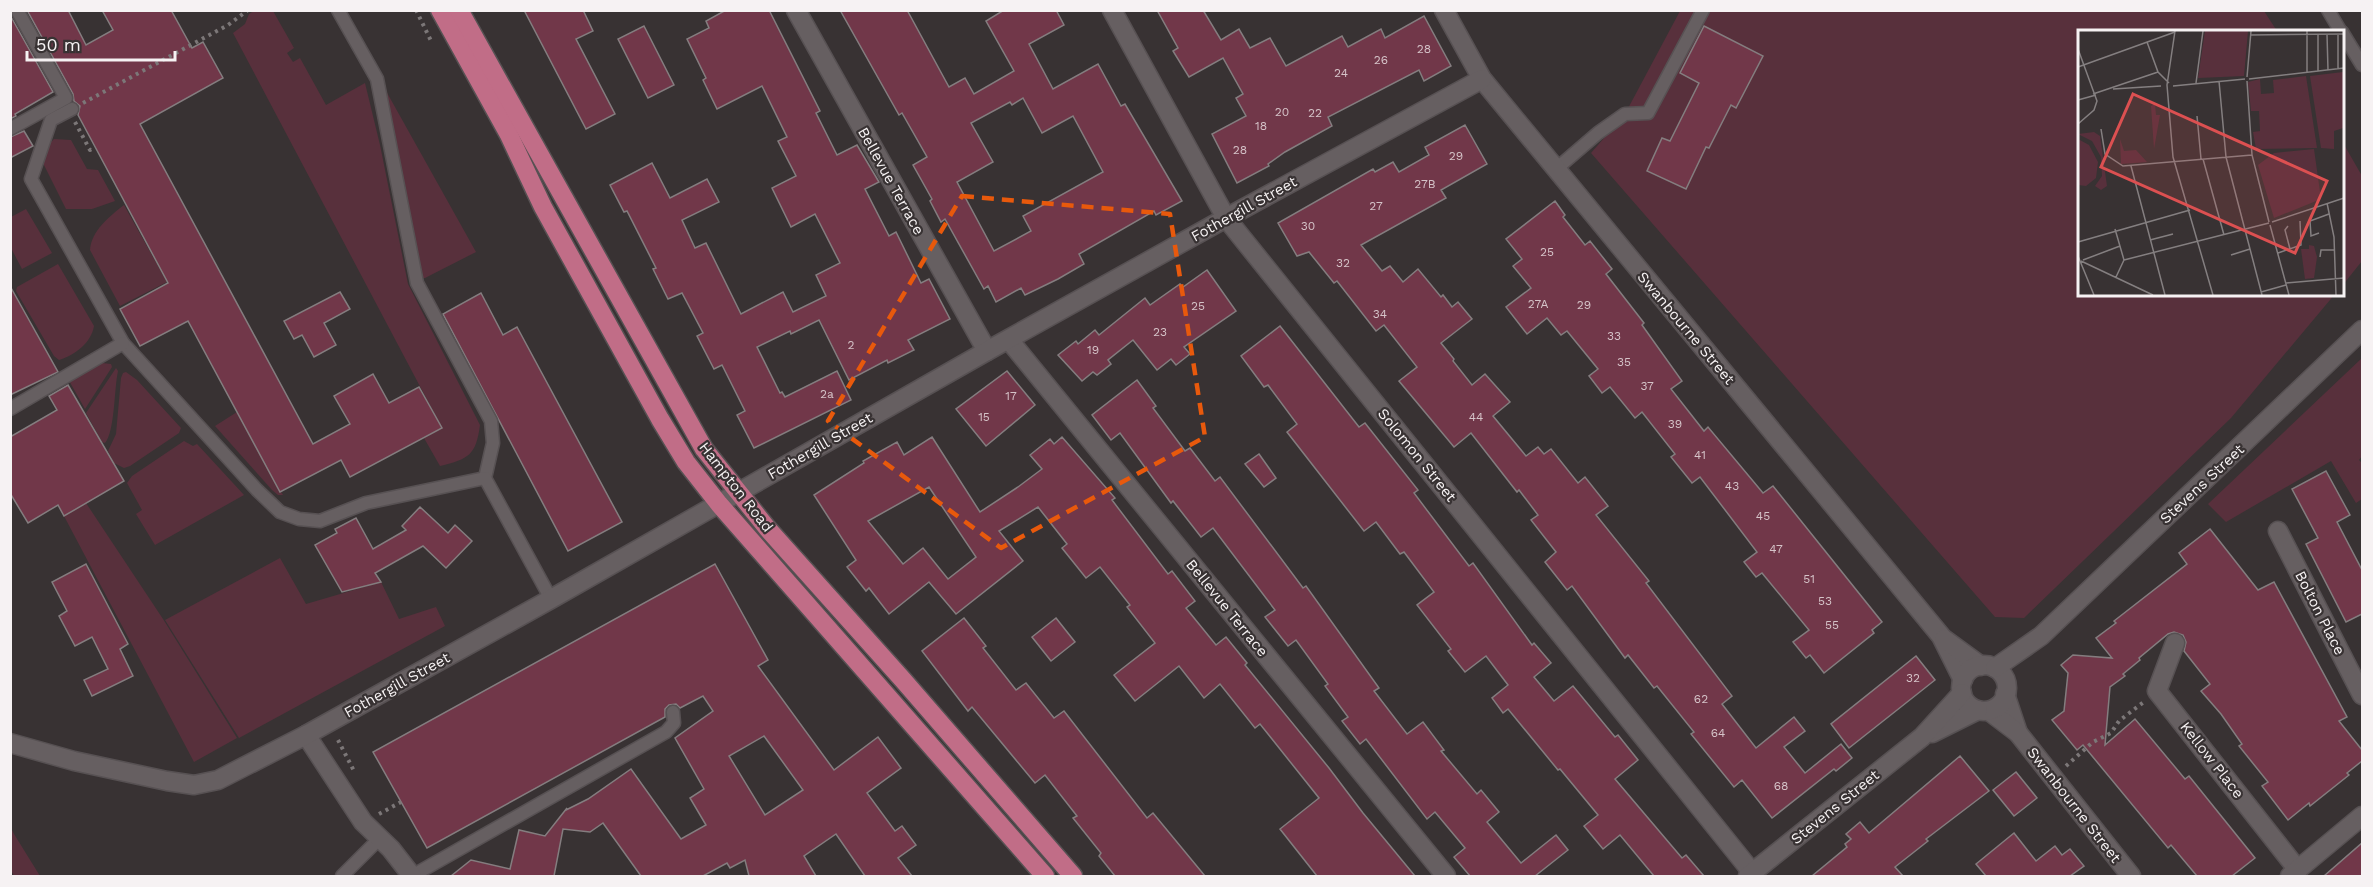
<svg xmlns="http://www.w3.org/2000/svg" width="2373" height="887" viewBox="0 0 2373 887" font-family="'Work Sans',sans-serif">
	<rect width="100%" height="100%" fill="#383233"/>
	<g fill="#58303c">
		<path d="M254,11H273L294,48L287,53L293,62L300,58L326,105L365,83L380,145L408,284L480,425C476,455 469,459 440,466L424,438L442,428L233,33L245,24L249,14Z"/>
		<path d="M1680,11H2264L2277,31L2079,32V294H2335L2231,418L2024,618L1995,617L1591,153L1625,114Z"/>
		<path d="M381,82L476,252L425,278H422Z"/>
		<path d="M54,139L71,140L87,169L98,170L115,201L92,209H66L42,161L47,146Z"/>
		<path d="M2342,141L2362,176V261L2342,286Z"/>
		<path d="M124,205L167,282L120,306L90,250C91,231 110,216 124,205Z"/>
		<path d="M26,209L52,253L22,269L11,248V217Z"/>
		<path d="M58,264L94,326C91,343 75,355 59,360L54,356L16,291L17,287Z"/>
		<path d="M2362,358V456L2359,460L2362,463V499L2356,503L2331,461L2226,522L2208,504Z"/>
		<path d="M102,363L111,364L112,367L85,409L67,377L92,365Z"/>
		<path d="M116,368L118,371C114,389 115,431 105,443L102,442L86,413Z"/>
		<path d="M126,372L137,380L181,428L179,433L130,466L124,468L114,463L108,451L116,434L121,378L123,373Z"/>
		<path d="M237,412L283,495H278L272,490L215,426Z"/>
		<path d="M184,441L193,446L197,444L244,495L155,545L136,514L142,510L127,483L132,476Z"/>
		<path d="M86,503L163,619L237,738L194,762L64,516Z"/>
		<path d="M280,558L306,604L381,582L399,619L436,607L445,626L239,738L165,620Z"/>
		<path d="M11,828L14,834L40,876H14L11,870Z"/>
	</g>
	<g fill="#713749" stroke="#847d7f" stroke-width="1.5" fill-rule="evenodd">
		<path d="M27,10H68L86,45L113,30L102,10H171L192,48L203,42L223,78L140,124L313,444L350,424L334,396L373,374L389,403L419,387L442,428L350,477L341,460L280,492L188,321L140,346L120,309L168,283L78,115L80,106L74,101L73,94Z"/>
		<path d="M524,10H583L593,31L576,39L615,114L586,129Z"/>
		<path d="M726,10H769L820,111L816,113L837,155L857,145L879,182L865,189L889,236L896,232L921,283L929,279L950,319L908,340L914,350L888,363L887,360L849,380L819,320L791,334L790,331L757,347L780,393L782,392L785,397L837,371L851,400L754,448L737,415L745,411L722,365L714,369L697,336L703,333L682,293L668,299L653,269L656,268L627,211L624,212L610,185L652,163L670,198L707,179L719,202L682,220L695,248L706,243L741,314L783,292L793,312L826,296L816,275L840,263L815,214L791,227L772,188L796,176L778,141L787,137L762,86L717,109L703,80L706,78L687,39L709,28L706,21Z"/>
		<path d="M840,10H907L949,87L965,78L974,94L1014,71L986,21L1004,10H1056L1064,25L1029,44L1053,89L1098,64L1121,106L1125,104L1182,201L1156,215L1154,211L1079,254L1084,264L1058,279L1025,295L1021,288L996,302L988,286L984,289L945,219L941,222L930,201L932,199L913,165L927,157L902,113L899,115ZM1023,98L1042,133L1073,116L1103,172L1023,216L1031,231L994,251L957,182L993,162L971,123L1010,102L1012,105Z"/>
		<path d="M1157,10H1203L1221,40L1239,29L1250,48L1270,38L1286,66L1342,36L1348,47L1381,29L1385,38L1424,16L1451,66L1424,81L1419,70L1328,117L1332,126L1285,152L1268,164L1269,166L1237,183L1212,134L1246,116L1236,98L1243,94L1223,58L1189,77L1173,51L1178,48Z"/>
		<path d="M10,15L53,92L15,114L16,116L10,119Z"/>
		<path d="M644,26L674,85L648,98L618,39Z"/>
		<path d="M1704,26L1763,56L1736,108L1731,105L1709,148L1706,147L1686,189L1647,171L1662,138L1670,141L1699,83L1680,73Z"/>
		<path d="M1465,125L1487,164L1441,190L1446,198L1361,245L1382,271L1390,266L1403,282L1418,269L1441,297L1443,295L1452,307L1458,302L1472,319L1441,343L1454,359L1453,361L1472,385L1485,374L1510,402L1493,416L1526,456L1538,447L1544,454L1551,449L1578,483L1585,477L1608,506L1596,515L1649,581L1646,583L1732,696L1722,704L1756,748L1794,717L1805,731L1784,747L1805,773L1841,744L1852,758L1836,771L1834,769L1772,818L1742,780L1734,787L1691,734L1694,732L1657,686L1654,688L1628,655L1625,658L1572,586L1567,590L1545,562L1556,552L1531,520L1538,515L1519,490L1517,492L1471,433L1454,447L1399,381L1417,367L1384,325L1376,331L1337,281L1334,283L1309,252L1297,256L1278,223L1373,169L1375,172L1393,162L1399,172L1429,155L1425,147Z"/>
		<path d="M24,131L33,146L10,158V137Z"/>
		<path d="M1555,201L1565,215L1563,217L1585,245L1590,241L1612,269L1606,274L1644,323L1642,325L1682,381L1671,389L1704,431L1708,427L1763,493L1773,486L1882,622L1872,630L1874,633L1824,673L1810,655L1806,658L1793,642L1809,630L1762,573L1756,577L1744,562L1757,552L1700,477L1692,483L1671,457L1675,454L1642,412L1635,418L1610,387L1602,393L1589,376L1598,369L1567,331L1561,335L1547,318L1527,334L1506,307L1531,288L1513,266L1522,259L1506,239Z"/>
		<path d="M1207,270L1236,311L1184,347L1190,354L1176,365L1171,359L1157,370L1133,340L1108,360L1111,364L1097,375L1093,372L1082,381L1058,355L1076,341L1078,344L1095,330L1099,335L1145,298L1150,305L1180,284L1183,287Z"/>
		<path d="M10,286L58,372L10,395Z"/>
		<path d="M340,292L350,309L324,323L336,345L314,357L302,335L294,339L284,321Z"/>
		<path d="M481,293L503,335L517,327L622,522L568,551L443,314Z"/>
		<path d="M1280,326L1359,427L1365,423L1418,490L1414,493L1469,566L1473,563L1532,645L1534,643L1551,663L1534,677L1554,701L1573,686L1615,737L1618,735L1638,760L1615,779L1682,858L1686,855L1704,876H1654L1620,835L1603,849L1584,826L1598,815L1560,769L1558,770L1508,709L1503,713L1492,698L1508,685L1486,656L1465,672L1448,651L1451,649L1417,605L1434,592L1404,552L1400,554L1376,522L1364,531L1287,432L1297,424L1268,385L1264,387L1241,356Z"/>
		<path d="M1007,371L1035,405L986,446L956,409Z"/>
		<path d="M1137,380L1156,406L1153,408L1185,451L1190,448L1215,481L1220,477L1303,588L1306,586L1379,688L1374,691L1407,734L1423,722L1444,750L1441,751L1477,794L1481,790L1499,812L1487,822L1521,863L1556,835L1568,850L1535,876H1470L1454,857L1465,848L1435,812L1427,819L1366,739L1360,744L1342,721L1348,717L1325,686L1328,684L1296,640L1288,646L1265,617L1275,610L1213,528L1201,537L1173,501L1171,503L1120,433L1111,440L1092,415Z"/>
		<path d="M68,385L124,481L64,516L58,505L28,523L10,493V437L57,410L49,396Z"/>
		<path d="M932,437L980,512L1018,487L1042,469L1030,455L1050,439L1054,444L1062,437L1115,498L1112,500L1168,574L1172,571L1195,601L1186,608L1216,645L1226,637L1247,663L1245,665L1329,768L1363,813L1415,876H1317L1280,829L1319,798L1260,724L1255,728L1220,684L1204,698L1179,666L1135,701L1114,675L1155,643L1127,607L1130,605L1100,567L1086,578L1062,548L1067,544L1038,507L999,531L1023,561L956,614L929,582L889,614L869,588L866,591L847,567L856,560L814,495L864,463L863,461L897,442L904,455ZM929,487L976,557L948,579L923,548L903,564L868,521Z"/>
		<path d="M1259,454L1276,478L1264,487L1245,464Z"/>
		<path d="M2326,471L2350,515L2337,522L2362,570V614L2346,622L2306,544L2318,538L2292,489Z"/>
		<path d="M420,507L448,533L455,525L472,541L446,568L423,546L375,573L381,582L342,592L315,545L337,533L335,529L356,518L373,549L406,530L402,526Z"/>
		<path d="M2210,529L2258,590L2274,582L2347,717L2339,721L2362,750V761L2347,773L2349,775L2310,806L2309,803L2288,820L2262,786L2268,782L2239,746L2242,744L2221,714L2201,691L2210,684L2184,651L2186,642L2183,635L2174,632L2168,634L2139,658L2140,660L2123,674L2125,676L2110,687L2105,745L2135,719L2185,779L2189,776L2255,858L2232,876H2197L2171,845L2168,848L2083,745L2077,750L2052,720L2064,711L2068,673L2061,665L2073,655L2112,658L2096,638L2116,623L2114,621L2187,564L2179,553Z"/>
		<path d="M86,564L128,644L120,649L133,676L92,696L84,680L108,669L92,637L75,646L59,616L67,611L52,582Z"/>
		<path d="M715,564L768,660L758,666L834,770L878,737L901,768L867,793L895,831L902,826L916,845L898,858L912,876H865L836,834L804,856L816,876H749L745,860L730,868L727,863L703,876H641L603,823L590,832L563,829L554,876H451L471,860L510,869L519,830L545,836L567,808L566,810L588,799L631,769L681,839L706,825L690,798L704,789L675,738L713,711L703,696L680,708L676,704L669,705L665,709V717L427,848L373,752ZM764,736L803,790L765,815L729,756Z"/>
		<path d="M964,618L986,646L983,648L1016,690L1026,683L1054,718L1064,711L1147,818L1153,813L1205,876H1115L1099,856L1101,853L1073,818L1077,816L1045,775L1035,783L972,707L968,711L922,651Z"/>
		<path d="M1056,618L1075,642L1051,661L1032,637Z"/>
		<path d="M1916,656L1935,680L1849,748L1831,724Z"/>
		<path d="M1960,756L1989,791L1926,839L1928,841L1895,867L1903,876H1812L1847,847L1845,844L1851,839L1846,834L1860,822L1869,833Z"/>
		<path d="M2016,772L2037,798L2014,816L1993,790Z"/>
		<path d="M2014,833L2036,861L2055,846L2062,855L2070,849L2084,866L2070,876H1986L1976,864Z"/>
		<path d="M2362,843V876H2324Z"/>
	</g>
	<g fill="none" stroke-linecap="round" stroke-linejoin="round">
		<g stroke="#575153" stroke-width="15">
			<g id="lane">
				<path d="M338,10L377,79L417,283L491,421L493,443L485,478"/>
				<path d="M2328,10L2341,32"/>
				<path d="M2342,32L2362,65"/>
				<path d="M72,109L51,120L31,179L123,343L257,490L280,512L299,519L320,521L366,503L485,478L551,599"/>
				<path d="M10,129L66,98L17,10"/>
				<path d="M1555,170L1598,133L1625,114L1648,113L1703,10"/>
				<path d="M10,409L123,343"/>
				<path d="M342,876L379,839"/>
				<path d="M412,876L666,732L674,723L673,712"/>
			</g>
		</g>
		<g stroke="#575153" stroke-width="21">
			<g id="street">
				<path d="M796,10L987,351"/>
				<path d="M1112,10L1226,218L1755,876"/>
				<path d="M1444,10L1482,79L1941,636L1963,680"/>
				<path d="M1009,340L1446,876"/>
				<path d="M2278,531L2362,695"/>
				<path d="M1944,639L1981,666"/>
				<path d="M2175,643L2157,691L2298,870"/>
				<path d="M2005,694L2018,733"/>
				<path d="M1989,711L2018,733L2131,876"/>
				<path d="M306,735L363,822L391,849L412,876"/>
				<path d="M10,743L74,761L167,781L194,785L218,780L306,735L551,599L987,351L1226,218L1482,79"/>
				<path d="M2290,876L2362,816"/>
			</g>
		</g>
		<g stroke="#575153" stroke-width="21">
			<g id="secondary">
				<circle cx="1984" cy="688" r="23"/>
				<path d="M1995,668L2041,636L2362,330"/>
				<path d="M1932,733L1978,710"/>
				<path d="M1748,876L1922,737L1962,693"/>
			</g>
		</g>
		<g stroke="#575153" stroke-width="21">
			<g id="primary">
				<path d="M440,10L509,135L543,207L660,419L686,462L719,504L1045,876"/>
				<path d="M459,10L704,449L767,528L903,680L1073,876"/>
			</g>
		</g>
		<g stroke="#7c7778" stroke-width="4" stroke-dasharray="3 4.5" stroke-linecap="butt">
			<path d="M416,10L432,43"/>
			<path d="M83,103L228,25L248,10"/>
			<path d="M75,122L90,150L95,147"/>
			<path d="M338,740L354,771"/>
			<path d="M2066,766L2093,742L2111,733L2119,721L2145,701"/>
			<path d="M379,814L401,802"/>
		</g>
		<use href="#lane" stroke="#665f61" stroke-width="12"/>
		<use href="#street" stroke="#665f61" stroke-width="18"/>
		<use href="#secondary" stroke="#665f61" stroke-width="18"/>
		<use href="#primary" stroke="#c16d87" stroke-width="18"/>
	</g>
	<path fill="none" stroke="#e8590c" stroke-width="4.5" stroke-dasharray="12 8" stroke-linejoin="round" d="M962,196L1170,214L1205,437L1001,548L828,421Z"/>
	<g text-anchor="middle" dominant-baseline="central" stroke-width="4.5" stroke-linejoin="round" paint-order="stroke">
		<g font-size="12" fill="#d5c3c8">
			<text x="1424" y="49">28</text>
			<text x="1381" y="60">26</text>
			<text x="1341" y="73">24</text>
			<text x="1282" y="112">20</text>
			<text x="1315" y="113">22</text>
			<text x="1261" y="126">18</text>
			<text x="1240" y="150">28</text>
			<text x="1456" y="156">29</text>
			<text x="1425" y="184">27B</text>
			<text x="1376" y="206">27</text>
			<text x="1308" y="226">30</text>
			<text x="1547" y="252">25</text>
			<text x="1343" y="263">32</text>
			<text x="1538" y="304">27A</text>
			<text x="1584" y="305">29</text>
			<text x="1198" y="306">25</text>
			<text x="1380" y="314">34</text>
			<text x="1160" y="332">23</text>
			<text x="1614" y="336">33</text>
			<text x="851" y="345">2</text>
			<text x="1093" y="350">19</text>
			<text x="1624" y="362">35</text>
			<text x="1647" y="386">37</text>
			<text x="827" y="394">2a</text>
			<text x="1011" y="396">17</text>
			<text x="984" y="417">15</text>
			<text x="1476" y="417">44</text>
			<text x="1675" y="424">39</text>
			<text x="1700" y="455">41</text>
			<text x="1732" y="486">43</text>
			<text x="1763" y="516">45</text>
			<text x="1776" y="549">47</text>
			<text x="1809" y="579">51</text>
			<text x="1825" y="601">53</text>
			<text x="1832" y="625">55</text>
			<text x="1913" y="678">32</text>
			<text x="1701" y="699">62</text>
			<text x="1718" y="733">64</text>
			<text x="1781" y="786">68</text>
		</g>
		<g font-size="15" fill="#f6f2f3" stroke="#383233">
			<text transform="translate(891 181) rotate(61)">Bellevue Terrace</text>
			<text transform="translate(1244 209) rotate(-29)">Fothergill Street</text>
			<text transform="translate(1686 328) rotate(50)">Swanbourne Street</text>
			<text transform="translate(820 446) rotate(-30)">Fothergill Street</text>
			<text transform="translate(1417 455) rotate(51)">Solomon Street</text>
			<text transform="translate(2202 484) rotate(-43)">Stevens Street</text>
			<text transform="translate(736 487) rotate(52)">Hampton Road</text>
			<text transform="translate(1227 608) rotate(51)">Bellevue Terrace</text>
			<text transform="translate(2320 613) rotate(63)">Bolton Place</text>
			<text transform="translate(397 685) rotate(-29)">Fothergill Street</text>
			<text transform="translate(2212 760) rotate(52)">Kellow Place</text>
			<text transform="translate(2074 805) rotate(52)">Swanbourne Street</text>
			<text transform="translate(1835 807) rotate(-39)">Stevens Street</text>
		</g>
	</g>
	<g transform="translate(2078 30)">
		<rect width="266" height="266" fill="#383233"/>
		<path d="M127,1H170L166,46L120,48ZM265,42V98L256,101V119L243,118L232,46ZM228,46L239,118L178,119L175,102L182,101L181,81H173L170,52L182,49L183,64L196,63L195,50ZM77,74L78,85H82L76,119L73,76ZM16,102L22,106L29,156L23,160L17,156L24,146L23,127L14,111L0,104ZM0,109L11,115L20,132L18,148L8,156L0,155ZM42,109L46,121L58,120L69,132L43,134ZM236,119L243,169L196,188L180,135L196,123ZM231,215L236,216L239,227L236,248L227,249L223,219H231Z" fill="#58303c"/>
		<path fill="none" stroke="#847f80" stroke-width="1.5" d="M97,1L89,55L95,127L135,265M229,1V42M249,4L250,40M260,4V39M173,5L266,4M240,5V41M69,12L80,42L91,53M0,19L19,71L16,80L0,94M0,37L97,2M169,47L173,1M171,49L266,38M141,51L148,127L184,265M169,51L174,125L191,192M118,53L125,1M95,56L167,49M35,59L83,56M15,64L80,42M0,70L18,65M119,86L123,129M23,99L27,124L45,136L174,125M125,129L146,205M53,136L87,265M249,173L256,207L258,265M194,192L266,168M192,195L211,265M210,196L207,200L212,219M37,199L46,230L38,247M241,203L233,206L232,191L251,184M72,210L95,204M0,212L112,180M200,223L223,215L222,191M153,225L172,219M0,226L16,265M242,227L243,220H256M5,230L42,216M46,230L191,193M3,231L75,265M208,253L266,248M183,262L208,255"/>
		<path fill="#dc5051" fill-opacity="0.15" stroke="#dc5051" stroke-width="3" d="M55,64L249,151L217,223L23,137Z"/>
		<rect width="266" height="266" fill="none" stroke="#f6f2f3" stroke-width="3"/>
	</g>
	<rect width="2373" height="887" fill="none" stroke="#f6f2f3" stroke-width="24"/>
	<path d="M27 51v9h148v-9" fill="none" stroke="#f6f2f3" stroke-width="3"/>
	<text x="36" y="51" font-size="18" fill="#f6f2f3" stroke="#383233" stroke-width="4.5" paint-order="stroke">50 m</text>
</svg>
